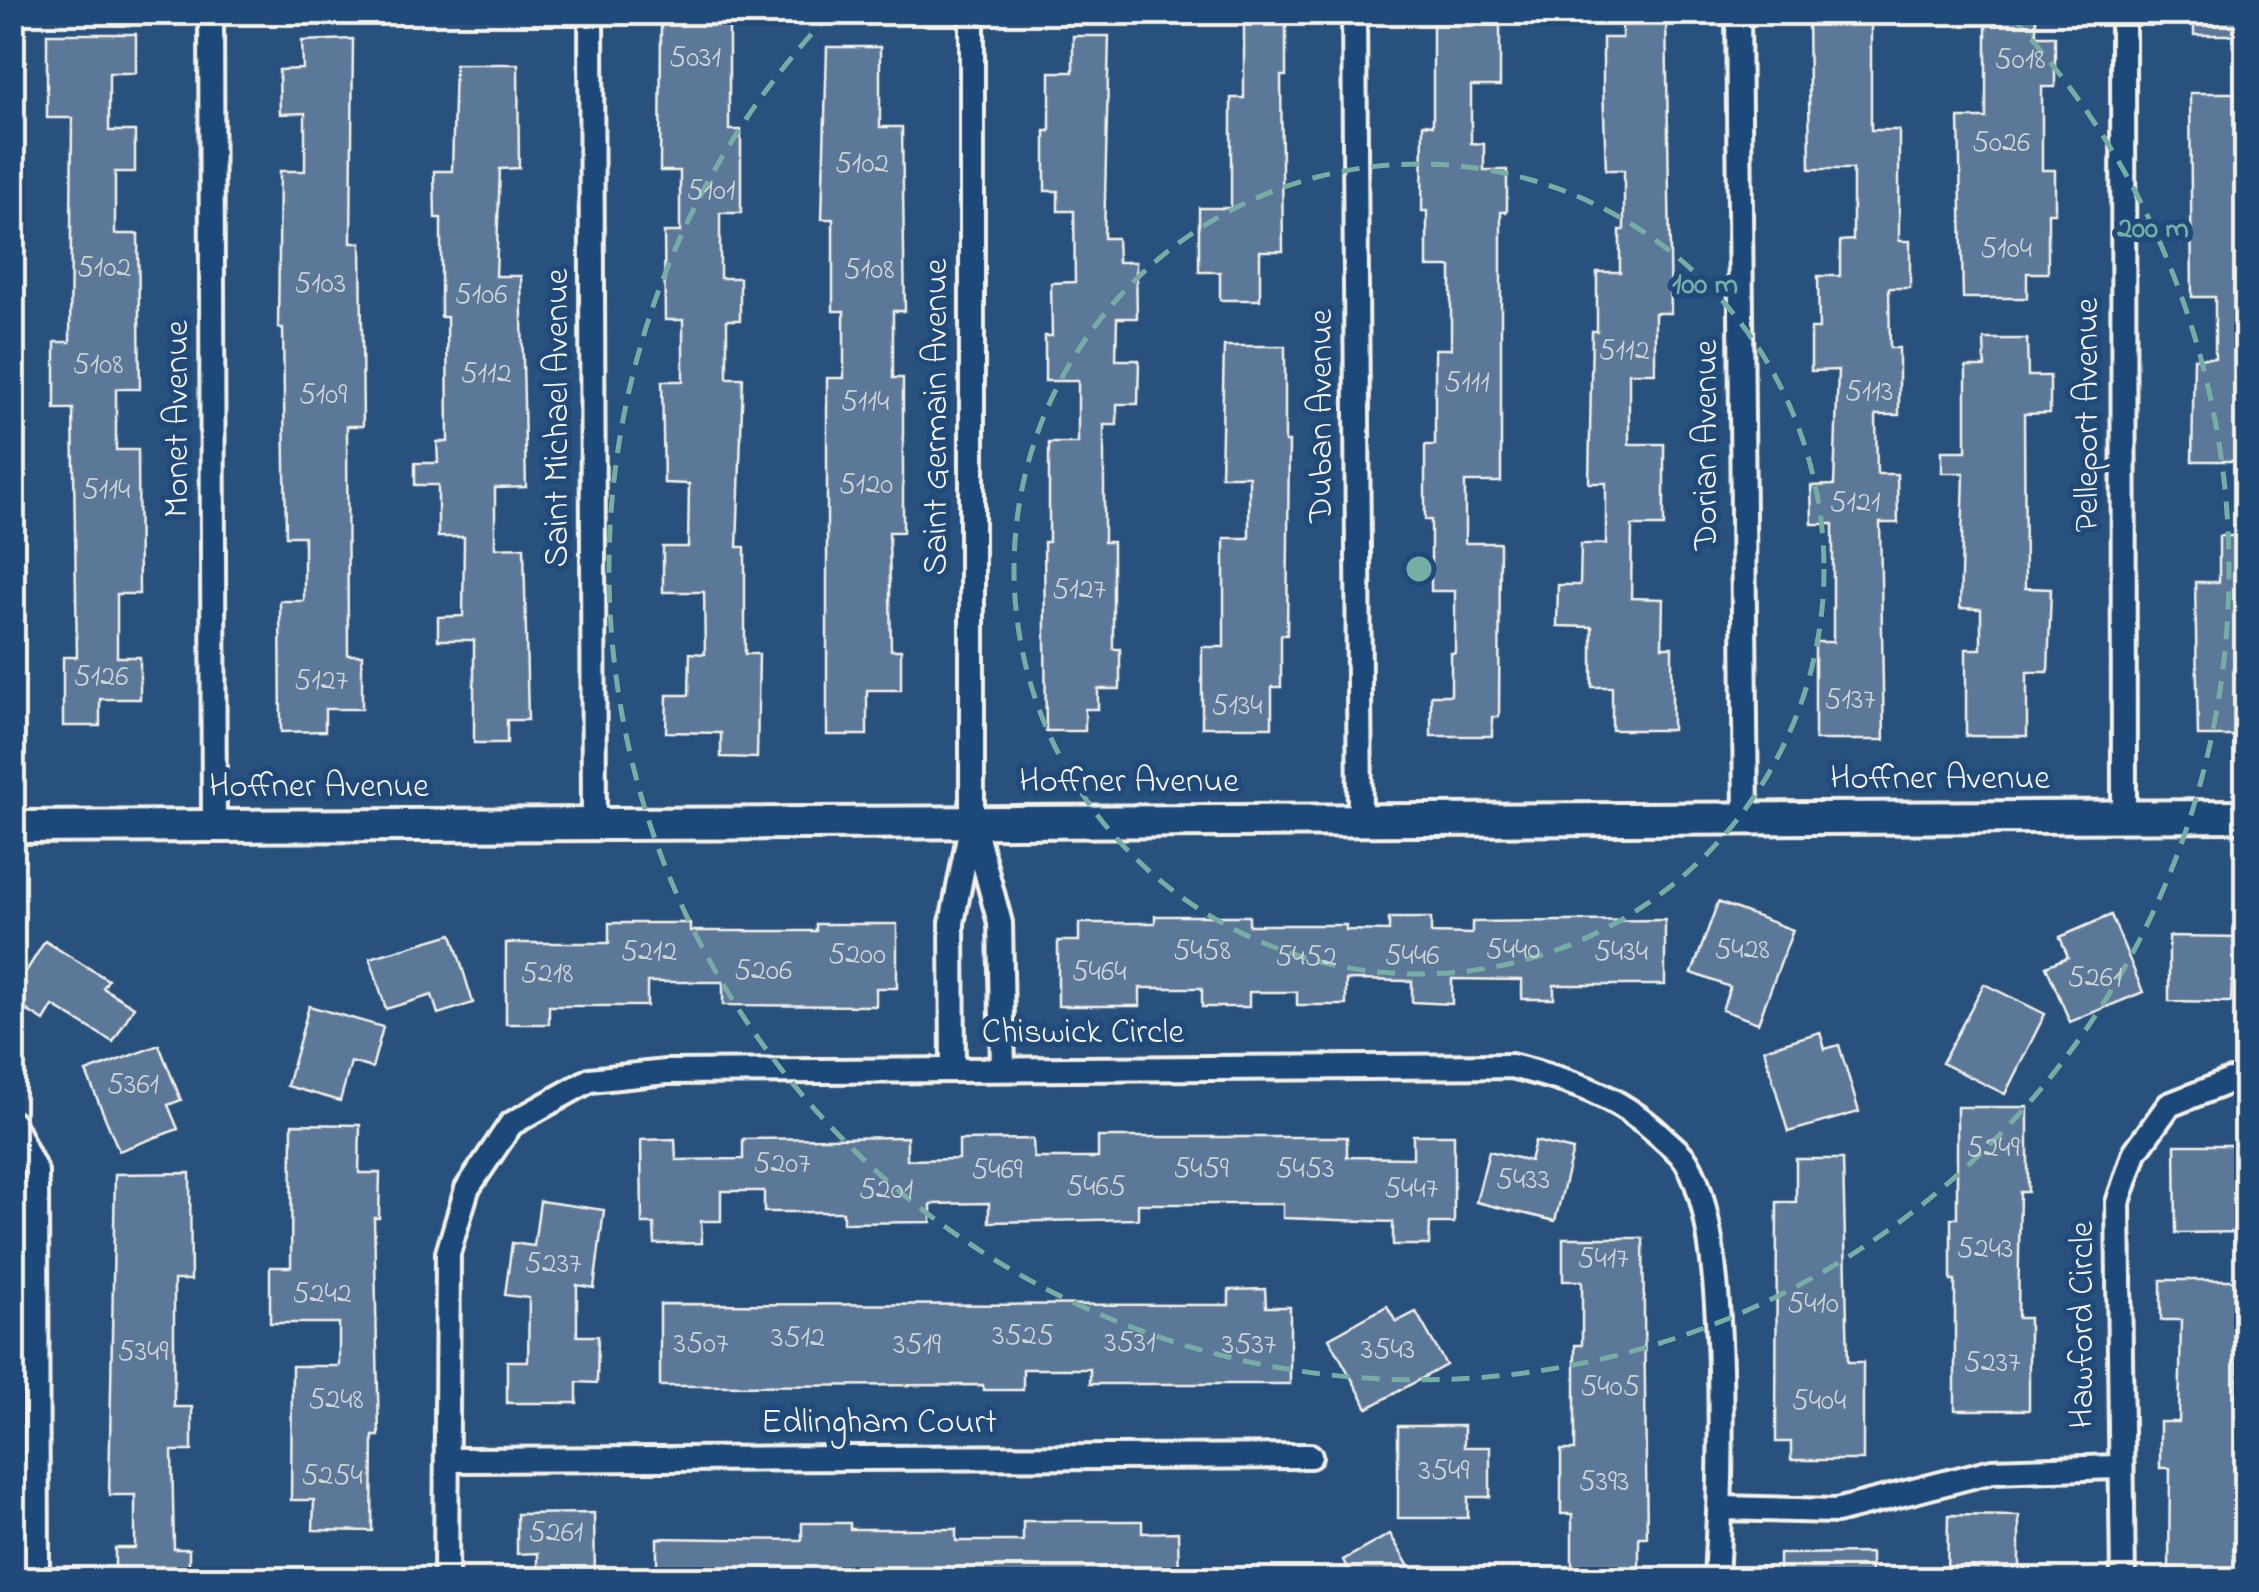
<svg xmlns="http://www.w3.org/2000/svg" width="2259" height="1592" viewBox="0 0 2259 1592" font-family="'Indie Flower',sans-serif">
	<rect width="100%" height="100%" fill="#28517e"/>
	<filter id="ink" filterUnits="userSpaceOnUse"><feTurbulence type="fractalNoise" baseFrequency=".01" numOctaves="2"/><feDisplacementMap in="SourceGraphic" scale="20" xChannelSelector="R" yChannelSelector="G"/><feConvolveMatrix kernelMatrix="1 2 1 2 8 2 1 2 1" color-interpolation-filters="sRGB"/></filter>
	<g filter="url(#ink)">
		<g fill="#5b7899" stroke="#f4f1e8" stroke-width="2.5">
			<path d="M1244,12H1286V76H1281L1283,251H1260V300H1220V272H1199V208H1231V98H1244Z"/>
			<rect x="2194" y="12" width="52" height="23"/>
			<path d="M1622,15H1666L1671,313H1655V373H1629V444H1664V526H1632L1631,598L1663,599L1662,647H1672V730H1612V687H1592V627L1557,626L1558,585H1580L1581,544H1606V483H1589L1592,331H1597V272H1620V230H1624V170H1606L1603,86V38H1622Z"/>
			<path d="M1808,15H1871V130H1899V241H1910V288H1889L1890,348H1899V415H1876L1877,474H1897L1898,523H1880L1884,740H1815V642H1833V524H1812L1811,486L1834,485L1838,370L1811,371V329H1819L1818,276H1840V241L1853,240V169H1810Z"/>
			<path d="M1986,15H2036V36H2055V87H2042V170H2055V213H2048V273H2027V298H1963L1959,118H1986Z"/>
			<path d="M661,23H729V130H741V213H720V278H740V320H727V378H743L737,547H745V654H759L757,758L721,757V733L666,732L667,695H689L690,653L705,654L704,592H663V547H688L689,484L664,483L662,381H683V320H665L664,232H680V171H660Z"/>
			<path d="M1433,25H1500V86H1471V143L1484,144V170H1507V212H1501V482H1465V543H1500L1499,717H1492V736H1431V695H1451V653H1455V591H1431V520H1425V445H1435V349H1451V267H1427V211H1422L1423,124L1433,125Z"/>
			<path d="M47,34H136V73H109V131H135V172H115V234H138L140,389H116V450H138L139,594H117V657H140V699H100V726H63V657H77L73,409H55V342H70L72,118H47Z"/>
			<path d="M1073,36H1109L1104,238H1117L1118,262H1136L1137,318H1117L1116,360H1139L1138,404H1117V425H1104V542H1113V649H1120V689H1098V709H1085V731H1046L1044,542H1049V443H1078V381H1045V336H1052L1051,283L1075,282L1074,211H1058V191H1045V131H1050V72H1073Z"/>
			<path d="M353,39L351,243H361L363,426H347L348,655H362V709H325V731L281,732L280,601H304V536H286L283,328H278L280,171H305V113L280,114L279,70L303,69L302,41Z"/>
			<path d="M827,47H880V127H902L905,311H893V378H903V532H889L891,650H901V690H867V735H827V378H844V311H833V219H822Z"/>
			<path d="M455,64H518L519,168L500,169L496,276H521L526,487L495,488V548L524,547L528,720H507V743H474V640H438V617L463,616L464,537H438V485H415V463H438L437,442H448L447,317H441V218H435L434,171H452Z"/>
			<path d="M2190,93H2246V461H2192L2194,358H2215V297H2192Z"/>
			<path d="M1984,339H2027L2028,376H2050V413L2024,414L2025,588L2051,589L2048,672H2027V736H1966V649H1981V609L1960,608L1964,473H1942V451H1966V367H1985Z"/>
			<path d="M1224,346H1285V442H1289L1287,635H1281V687H1272V727H1202V647H1224V538H1249V476H1221Z"/>
			<path d="M2219,536H2246V736H2198L2195,582H2219Z"/>
			<path d="M1718,902L1793,930L1758,1023L1722,1010L1730,987L1692,973Z"/>
			<path d="M2111,915L2143,992L2070,1022L2046,966L2068,957L2060,937Z"/>
			<path d="M1155,916H1249V925H1346V930L1389,931V918H1431V933L1472,934V922L1665,920V985H1554V999H1522V980L1452,979V1004L1412,1002V981L1346,980V1005H1297V992H1249V1007H1202V988H1140V1006H1058V941H1079V923H1155Z"/>
			<path d="M609,923H690V931H816V924H897V988H876V1006L723,1005V982H647V1006H549V1024H506V943H609Z"/>
			<path d="M452,934L473,1003L438,1014L432,995L386,1009L370,958Z"/>
			<path d="M2169,936L2246,937V981H2232L2231,1002L2169,1001Z"/>
			<path d="M45,941L108,980L103,988L134,1007L113,1042L53,1006L44,1021L12,1001V994Z"/>
			<path d="M1984,984L2045,1014L2005,1094L1942,1063Z"/>
			<path d="M309,1006L383,1027L372,1068L351,1062L340,1101L287,1086Z"/>
			<path d="M1820,1032L1825,1049L1839,1045L1859,1112L1788,1132L1764,1049Z"/>
			<path d="M159,1045L181,1100L168,1105L178,1129L119,1151L86,1072Z"/>
			<path d="M1957,1107H2028V1192H2020L2018,1318H2029V1410H1955V1281H1951V1218H1957Z"/>
			<path d="M292,1124L360,1125L359,1173H380L379,1218H374L379,1436H373L372,1531L313,1530L314,1500H291L292,1366H339V1323H270V1267H291Z"/>
			<path d="M1413,1135H1454V1223H1430L1429,1245H1393V1222L1283,1218V1204H1138V1219L989,1222V1203L931,1204V1222L843,1223V1212H764V1191H721V1221H701L702,1243L655,1244L654,1224H642L641,1140L675,1139L676,1160L743,1159V1139L907,1137V1160L959,1159V1140L1033,1139L1034,1158H1098V1137H1347V1157L1413,1158Z"/>
			<path d="M1535,1141L1573,1150L1555,1221L1476,1202L1489,1151L1530,1161Z"/>
			<path d="M2175,1145H2246V1232L2176,1233Z"/>
			<path d="M1796,1159H1843L1848,1362H1863V1460H1791V1442H1776L1777,1202H1796Z"/>
			<path d="M190,1173L191,1280H174V1407H192V1451H172L174,1549H189V1580H115V1548H135V1495H109L115,1174Z"/>
			<path d="M540,1201L604,1210L594,1288L577,1285V1336H598L597,1383L577,1382V1403H507V1361H528L529,1298L505,1295L512,1243L534,1246Z"/>
			<path d="M1563,1238H1643L1647,1537H1639V1580H1572V1514H1561V1450H1575V1345H1582V1281H1563Z"/>
			<path d="M2161,1280H2246V1362H2237L2236,1573L2169,1572L2170,1468H2160V1422H2179L2181,1320H2161Z"/>
			<path d="M1265,1289L1266,1307H1290V1384H1090V1369H1023V1390H983V1385L660,1386V1304L1229,1305V1290Z"/>
			<path d="M1387,1306L1396,1322L1416,1312L1446,1365L1368,1408L1329,1338Z"/>
			<path d="M1398,1426H1464V1447H1490V1497H1468V1518H1398Z"/>
			<path d="M594,1513L595,1580H538V1553L517,1554V1514Z"/>
			<path d="M1948,1515L2019,1516V1580H1947Z"/>
			<path d="M1023,1521H1142V1533L1178,1532L1179,1580H657V1538L802,1540V1523H850V1529H956V1541H1023Z"/>
			<path d="M1390,1534L1411,1570L1396,1580H1354L1343,1560Z"/>
			<path d="M1871,1553V1580H1779V1554Z"/>
		</g>
		<g fill="none" stroke-linecap="round" stroke-linejoin="round">
			<g stroke="#f4f1e8" stroke-width="30">
				<g id="minor">
					<path d="M211,12L214,825"/>
					<path d="M591,12L594,822"/>
					<path d="M1354,12L1360,818"/>
					<path d="M1738,12L1746,817"/>
					<path d="M2123,12L2124,817"/>
					<path d="M974,826L1000,923L1003,1069"/>
					<path d="M953,1068L952,923L972,821V12"/>
					<path d="M12,1123L36,1172L37,1580"/>
					<path d="M448,1460L1310,1456"/>
					<path d="M1720,1508L1836,1511L1992,1471L2118,1467"/>
					<path d="M446,1580L448,1253L467,1189L511,1124L590,1080L666,1072L1511,1066C1569,1080 1616,1094 1660,1135C1669,1144 1681,1152 1687,1162C1731,1236 1721,1488 1716,1580"/>
					<path d="M2123,1580L2118,1203L2135,1152L2169,1105L2230,1081L2246,1082"/>
				</g>
			</g>
			<g stroke="#f4f1e8" stroke-width="38">
				<path id="secondary" d="M12,827L2246,816"/>
			</g>
			<use href="#minor" stroke="#1f4a7a" stroke-width="22"/>
			<use href="#secondary" stroke="#1f4a7a" stroke-width="30"/>
		</g>
	</g>
	<g fill="none" stroke="#76ada5" stroke-width="5" stroke-dasharray="18 12">
		<circle cx="1419" cy="569" r="405"/>
		<path d="M2011 17A810 810 0 1 1 827 17"/>
	</g>
	<g text-anchor="middle" dominant-baseline="central" stroke-width="10" stroke-linejoin="round" paint-order="stroke">
		<g font-size="30" fill="#ced3d4">
			<text x="695" y="59">5031</text>
			<text x="2020" y="61">5018</text>
			<text x="2001" y="144">5026</text>
			<text x="862" y="165">5102</text>
			<text x="711" y="192">5101</text>
			<text x="2006" y="250">5104</text>
			<text x="104" y="269">5102</text>
			<text x="869" y="271">5108</text>
			<text x="320" y="285">5103</text>
			<text x="481" y="296">5106</text>
			<text x="1624" y="352">5112</text>
			<text x="98" y="366">5108</text>
			<text x="486" y="375">5112</text>
			<text x="1467" y="384">5111</text>
			<text x="1869" y="393">5113</text>
			<text x="323" y="396">5109</text>
			<text x="865" y="403">5114</text>
			<text x="866" y="486">5120</text>
			<text x="106" y="491">5114</text>
			<text x="1855" y="504">5121</text>
			<text x="1079" y="591">5127</text>
			<text x="101" y="678">5126</text>
			<text x="321" y="682">5127</text>
			<text x="1850" y="701">5137</text>
			<text x="1237" y="707">5134</text>
			<text x="1513" y="951">5440</text>
			<text x="1742" y="951">5428</text>
			<text x="1202" y="952">5458</text>
			<text x="649" y="953">5212</text>
			<text x="1621" y="953">5434</text>
			<text x="857" y="956">5200</text>
			<text x="1412" y="957">5446</text>
			<text x="1306" y="958">5452</text>
			<text x="763" y="972">5206</text>
			<text x="1099" y="973">5464</text>
			<text x="547" y="975">5218</text>
			<text x="2095" y="979">5261</text>
			<text x="133" y="1086">5361</text>
			<text x="1993" y="1149">5249</text>
			<text x="782" y="1165">5207</text>
			<text x="1201" y="1170">5459</text>
			<text x="1305" y="1170">5453</text>
			<text x="997" y="1171">5469</text>
			<text x="1523" y="1181">5433</text>
			<text x="1096" y="1188">5465</text>
			<text x="1411" y="1190">5447</text>
			<text x="886" y="1191">5201</text>
			<text x="1985" y="1250">5243</text>
			<text x="1603" y="1260">5417</text>
			<text x="553" y="1265">5237</text>
			<text x="322" y="1295">5242</text>
			<text x="1813" y="1305">5410</text>
			<text x="1023" y="1337">3525</text>
			<text x="798" y="1339">3512</text>
			<text x="1130" y="1344">3531</text>
			<text x="701" y="1345">3507</text>
			<text x="917" y="1346">3519</text>
			<text x="1249" y="1346">3537</text>
			<text x="1388" y="1351">3543</text>
			<text x="143" y="1353">5349</text>
			<text x="1992" y="1364">5237</text>
			<text x="1610" y="1388">5405</text>
			<text x="336" y="1401">5248</text>
			<text x="1819" y="1402">5404</text>
			<text x="1444" y="1472">3549</text>
			<text x="332" y="1477">5254</text>
			<text x="1604" y="1483">5393</text>
			<text x="556" y="1534">5261</text>
		</g>
		<g font-size="35" fill="#f4f1e8" stroke="#1f4a7a">
			<text transform="translate(2088 415) rotate(-90)">Pelleport Avenue</text>
			<text transform="translate(1322 416) rotate(-90)">Duban Avenue</text>
			<text transform="translate(937 417) rotate(-90)">Saint Germain Avenue</text>
			<text transform="translate(558 418) rotate(-90)">Saint Michael Avenue</text>
			<text transform="translate(178 419) rotate(-90)">Monet Avenue</text>
			<text transform="translate(1707 445) rotate(-90)">Dorian Avenue</text>
			<text x="1940" y="779">Hoffner Avenue</text>
			<text x="1129" y="782">Hoffner Avenue</text>
			<text x="319" y="787">Hoffner Avenue</text>
			<text x="1083" y="1033">Chiswick Circle</text>
			<text transform="translate(2083 1325) rotate(-90)">Hawford Circle</text>
			<text x="879" y="1423">Edlingham Court</text>
		</g>
	</g>
	<circle cx="1419" cy="569" r="15" fill="#76ada5" stroke="#1f4a7a" stroke-width="5"/>
	<g font-size="30" text-anchor="middle" font-weight="bold" fill="#76ada5" stroke="#1f4a7a" stroke-width="10" stroke-linejoin="round" paint-order="stroke">
		<text x="2153" y="237">200 m</text>
		<text x="1705" y="293">100 m</text>
	</g>
	<rect width="2259" height="1592" fill="none" stroke="#1f4a7a" stroke-width="50"/>
	<rect x="25" y="25" width="2209" height="1542" fill="none" stroke="#f4f1e8" stroke-width="4" filter="url(#ink)"/>
</svg>
